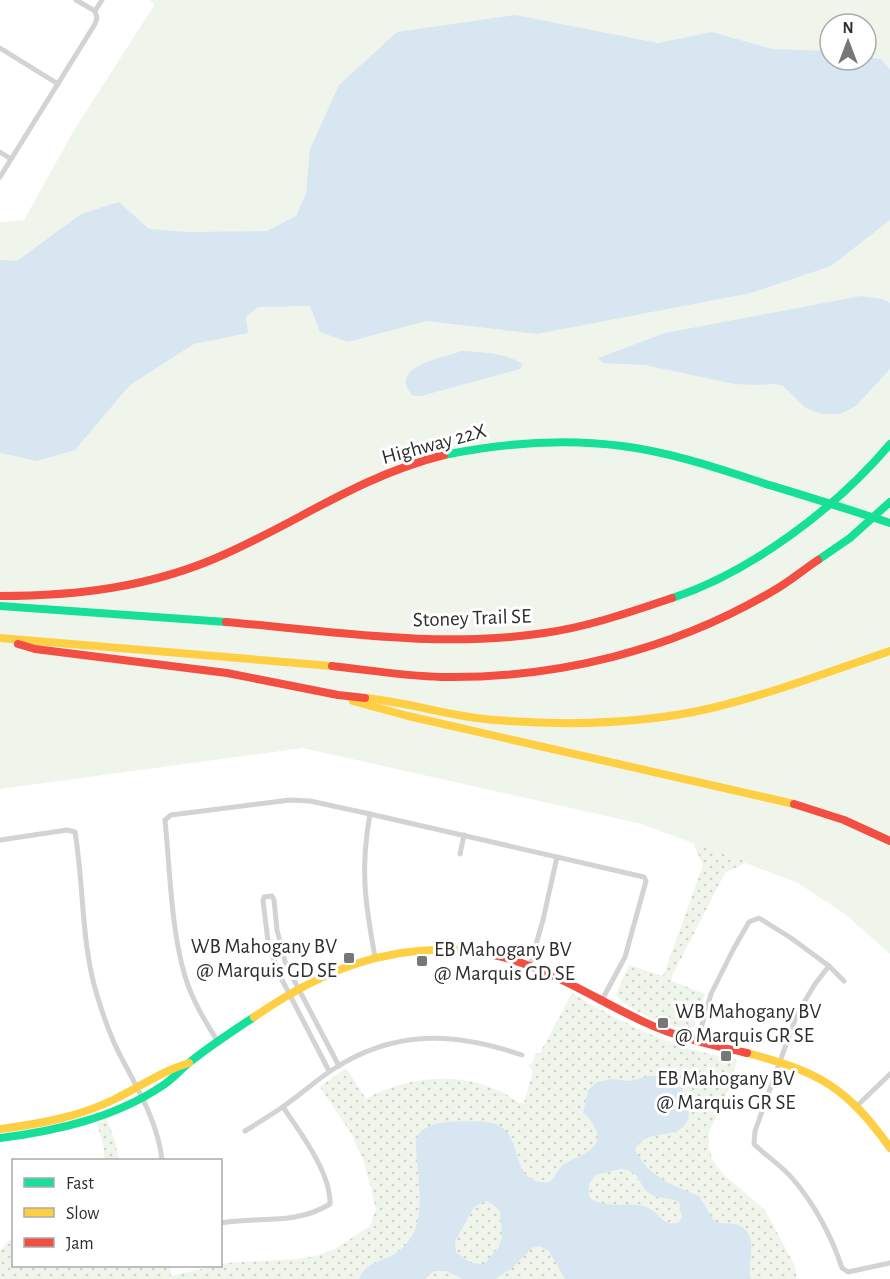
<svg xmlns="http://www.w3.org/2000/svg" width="890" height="1279" viewBox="0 0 890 1279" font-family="'Alegreya Sans',sans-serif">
	<defs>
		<pattern id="park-dots" width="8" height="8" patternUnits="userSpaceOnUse" patternTransform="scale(1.5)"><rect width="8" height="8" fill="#f0f5ec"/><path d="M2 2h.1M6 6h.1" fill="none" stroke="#ced2cb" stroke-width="1.8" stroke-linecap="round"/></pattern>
	</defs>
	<rect width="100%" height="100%" fill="#fff"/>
	<path fill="#f0f5ec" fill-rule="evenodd" d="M149,0H890V954L845,914L798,883L642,824L303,748L0,789V222L24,220L74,130L155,4ZM830,24H866V60H830Z"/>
	<g fill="url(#park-dots)">
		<path d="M693,843L747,862L725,873L671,978L672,981L705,994L694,1027L686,1030C670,1026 622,1009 616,994L629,965L663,976L703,865Z"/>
		<path d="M572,993C606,1013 640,1032 678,1045C697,1052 717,1055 737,1060L728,1091L709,1132V1147L712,1159L723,1174L765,1210L795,1266L797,1279H0V1251L13,1236L14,1266H170L171,1276L227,1263L297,1259L315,1256L335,1249L370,1226L376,1209L364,1162L352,1135L320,1087L346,1068L366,1099C412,1073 476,1070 519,1103H524L533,1071L528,1066L533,1062L535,1054L540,1053Z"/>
		<path d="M107,1120L115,1141L119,1160H104V1148L97,1124Z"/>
	</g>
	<g fill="#d8e6f2" fill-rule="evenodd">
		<path d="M515,15L658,43L712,32L772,49L830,51V60H866V57L881,59L890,69V220L831,266L751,293L537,334L426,321L348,342L320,332L310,306L258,307L246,317L248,333L194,344L130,385L75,450L37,461L0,453V260L17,261L81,214L119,202L149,229L187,232L267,231L296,216L306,194L310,149L339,85L397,32Z"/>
		<path d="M861,296L883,299L890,303V369L856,406L840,414H821L806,408L783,386L774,384L757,385L734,384L645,365L603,363L598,358L665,333Z"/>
		<path d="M462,351C483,352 505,353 523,364L520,369L421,396H413C386,367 442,358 462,351Z"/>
		<path d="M649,1076C660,1076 668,1077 676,1084C684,1090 689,1099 689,1109C689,1147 647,1123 635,1150C650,1178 672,1185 699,1196L714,1221C722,1225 730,1222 738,1225C761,1234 746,1262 751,1279H565L549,1251L539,1246L532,1248L511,1269L495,1279H463L446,1271H434L425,1279H359C365,1263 377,1263 391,1256C435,1232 415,1179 416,1140C419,1129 430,1125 441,1123C452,1121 487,1120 496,1124C527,1138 507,1185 550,1182C555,1177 557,1170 562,1166C573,1156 607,1151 595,1128C591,1121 589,1117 583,1113L588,1090L597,1082L612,1079L630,1081ZM621,1169C642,1171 637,1185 650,1194C658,1200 668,1196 679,1202L682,1217L679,1222C662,1228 660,1212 647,1207C631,1201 611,1210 591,1199C586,1190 589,1183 595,1175ZM486,1201L492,1204L500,1211L502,1237L499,1247C493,1252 490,1259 484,1264L471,1263L456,1252L455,1241L474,1207Z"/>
	</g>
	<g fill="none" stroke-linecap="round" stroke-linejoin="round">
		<g stroke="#d3d3d3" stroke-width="5">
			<path d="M95,11L102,0"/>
			<path d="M0,48L58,84"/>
			<path d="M0,152L11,159"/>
			<path d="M0,177L95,24L97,18L95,11L76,0"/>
			<path d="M370,814C360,869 365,902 375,957"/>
			<path d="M0,840L67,830L75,832C84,886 81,943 97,995C103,1015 110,1036 120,1055C137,1088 158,1122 162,1160"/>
			<path d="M460,854L464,835"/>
			<path d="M530,965L543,920L557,857"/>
			<path d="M844,981L829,966L815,984L797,1014L755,1131L754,1144C766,1156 781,1165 792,1178C814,1203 832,1237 842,1268L848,1272L890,1263"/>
			<path d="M218,1042C205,1021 192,1000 185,976C171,930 170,869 165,820L171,815L290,800L310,801L370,814L644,877L646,881L625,957L602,1000"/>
			<path d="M697,1042L711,994L734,948L749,922L759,918L791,938L829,966"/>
			<path d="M329,1071L277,970L268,941L263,901L264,897L272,896L274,900L277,930L286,965L339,1066"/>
			<path d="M858,1105L890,1074"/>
			<path d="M245,1131C258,1123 271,1115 284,1106C300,1095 315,1081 332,1070C394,1029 454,1032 522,1055"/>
			<path d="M220,1223C259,1216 294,1226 330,1204C331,1173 300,1132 283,1107"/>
		</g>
		<g stroke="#16e098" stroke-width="8">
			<path d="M444,455C503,443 562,438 622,446C670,452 717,468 763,483C805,496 848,509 890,523"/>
			<path d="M818,560L850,538L890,502"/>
			<path d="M672,598C751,572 836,508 890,444"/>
			<path d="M0,606L226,622"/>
			<path d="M0,1138C56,1131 114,1118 162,1086C173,1079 180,1070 190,1062C210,1046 233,1031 254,1017"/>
		</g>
		<g stroke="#ffcf43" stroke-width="8">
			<path d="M0,638L332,666"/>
			<path d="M365,698C409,702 451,717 495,720C567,726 642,724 712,708C773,693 831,671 890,651"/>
			<path d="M353,701L408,716L794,804"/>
			<path d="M254,1017C321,971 387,943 470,951"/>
			<path d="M747,1053C819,1072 847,1087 890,1148"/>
			<path d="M0,1129C39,1124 78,1117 113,1100C139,1088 161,1071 189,1063"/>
		</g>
		<g stroke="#f24e42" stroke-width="8">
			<path d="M0,596C77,596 152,587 223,555C300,521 360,476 444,455"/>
			<path d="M226,622C331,631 439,649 544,633C588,627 630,612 672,598"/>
			<path d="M18,644L35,649L227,673L338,695L365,698"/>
			<path d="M332,666C368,670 405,676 441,677C557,679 673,650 773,591C789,582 803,570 818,560"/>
			<path d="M794,804L844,820L890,841"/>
			<path d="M470,951C535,958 585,994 642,1021C675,1037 711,1045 747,1053"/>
		</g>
	</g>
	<g fill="#777" stroke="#fff" stroke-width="2">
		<rect x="343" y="952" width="12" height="12" rx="3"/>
		<rect x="416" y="955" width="12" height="12" rx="3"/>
		<rect x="657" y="1017" width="12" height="12" rx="3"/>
		<rect x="720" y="1050" width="12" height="12" rx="3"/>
	</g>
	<g text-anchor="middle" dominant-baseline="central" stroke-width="6" stroke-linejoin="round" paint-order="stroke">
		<g font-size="21" fill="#2e2e2e" stroke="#fff">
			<text transform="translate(434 444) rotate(-15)">Highway 22X</text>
			<text transform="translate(472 618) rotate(-2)">Stoney Trail SE</text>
		</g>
		<g font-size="21" fill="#2e2e2e" stroke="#fff" text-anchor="start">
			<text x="337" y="946" text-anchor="end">WB Mahogany BV<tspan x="337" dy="24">@ Marquis GD SE</tspan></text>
			<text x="434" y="949">EB Mahogany BV<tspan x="434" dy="24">@ Marquis GD SE</tspan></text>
			<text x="675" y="1011">WB Mahogany BV<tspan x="675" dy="24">@ Marquis GR SE</tspan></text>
			<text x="726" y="1078" text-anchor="middle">EB Mahogany BV<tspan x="726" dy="24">@ Marquis GR SE</tspan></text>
		</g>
	</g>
	<rect x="12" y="1159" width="210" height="108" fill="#ffffff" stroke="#ababab" stroke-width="1.5"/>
	<rect x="24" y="1178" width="30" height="9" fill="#16e098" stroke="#ababab" stroke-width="1.5"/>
	<text x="66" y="1189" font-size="18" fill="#2e2e2e">Fast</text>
	<rect x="24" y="1208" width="30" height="9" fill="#ffcf43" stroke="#ababab" stroke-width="1.5"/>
	<text x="66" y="1219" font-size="18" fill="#2e2e2e">Slow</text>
	<rect x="24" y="1238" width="30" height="9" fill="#f24e42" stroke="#ababab" stroke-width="1.5"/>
	<text x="66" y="1249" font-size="18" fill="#2e2e2e">Jam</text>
	<g transform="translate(848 42)"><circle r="28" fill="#ffffff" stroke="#ababab" stroke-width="1.5"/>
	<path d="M0-4.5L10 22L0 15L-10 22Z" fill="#777777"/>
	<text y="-9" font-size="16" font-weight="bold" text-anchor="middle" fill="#2e2e2e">N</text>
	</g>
</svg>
